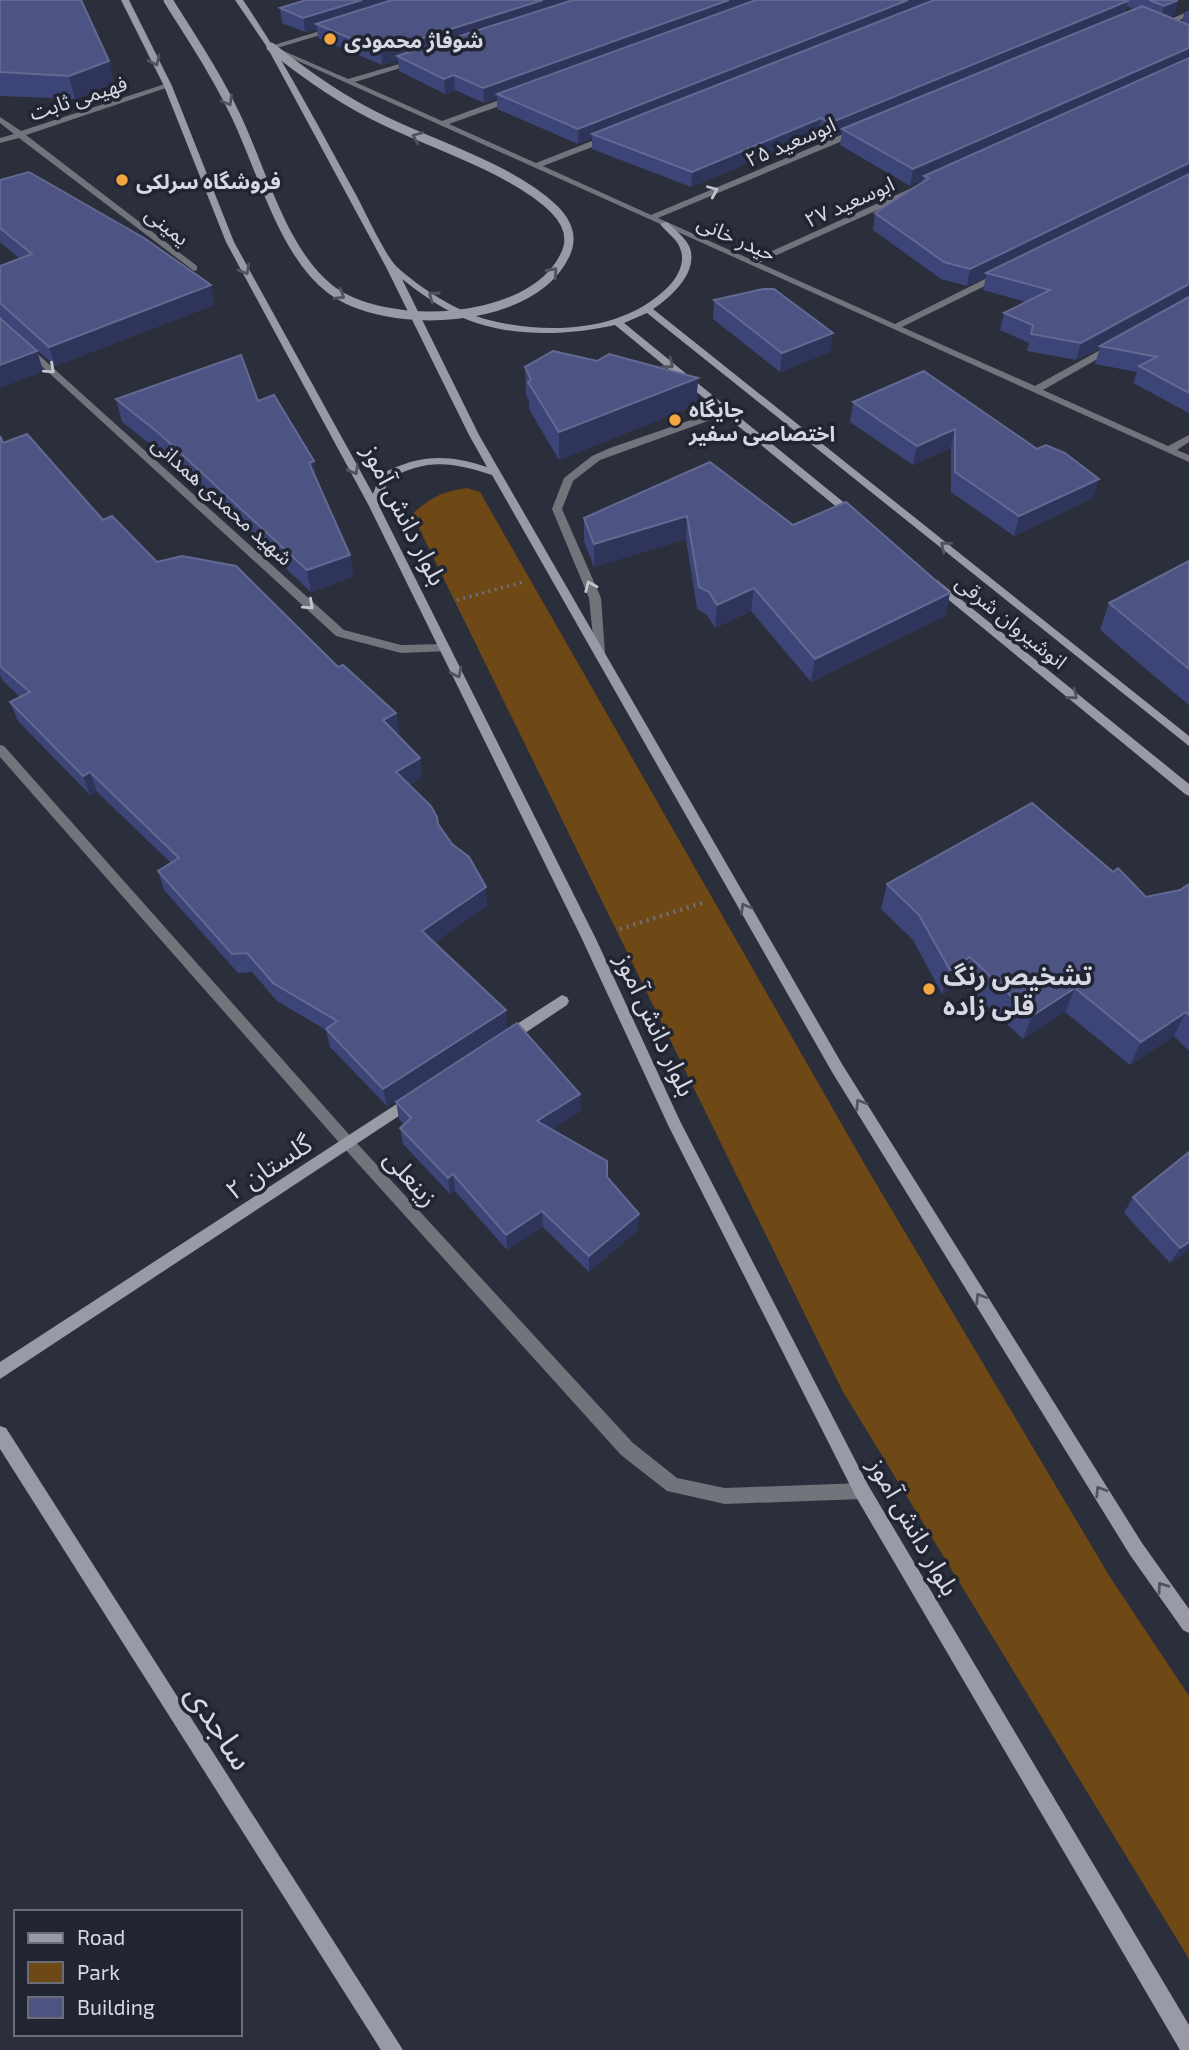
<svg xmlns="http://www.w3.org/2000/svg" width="1189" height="2050" viewBox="0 0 1189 2050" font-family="'Exo 2','Noto Sans Arabic',sans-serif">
	<rect width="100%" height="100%" fill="#2b2e3b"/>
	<path fill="#6e4915" d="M467,488L480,492L865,1165L1110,1577L1189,1696V1959L842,1390L412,514C430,498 443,491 467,488Z"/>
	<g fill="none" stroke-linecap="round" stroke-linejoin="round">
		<path stroke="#6e717c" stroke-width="3.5" stroke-dasharray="2 4.5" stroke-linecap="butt" d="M457,600L523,582"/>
		<path stroke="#6e717c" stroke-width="4.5" stroke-dasharray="2 5" stroke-linecap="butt" d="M620,929L702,903"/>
		<path fill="#72747b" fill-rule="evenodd" d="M726,408L731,411L730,413L600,460L573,481L562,509L601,598L605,653L599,657L595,656L589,598L552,509L564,478L592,456L610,448Z"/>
		<g fill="#72747b" fill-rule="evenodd">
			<path d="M1189,11V16L1162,28L1155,26Z"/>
			<path d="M330,28L337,30L277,48L348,79L420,58V62L355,82L442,121L510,96H516V100L449,124L536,163L607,135H613V139L543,166L651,215L853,130H859V134L658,218L752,260L914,187H920V191L759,263L895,324L997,273H1003V277L902,327L1035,386L1111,344H1117V348L1043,390L1168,446L1189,435V442L1177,450L1189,455V462L267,47Z"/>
			<path d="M165,84L172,86L26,135L197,266V270L194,271L19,138L0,143V138L14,134L0,123V117L21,131Z"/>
			<path d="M0,320L344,630L401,645L445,644L451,648L449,651L401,653L336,636L0,328Z"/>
			<path d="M0,745L4,746L353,1139L633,1443L677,1478L725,1488L862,1483L868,1485L871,1491L868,1497L862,1499L725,1504L667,1491L621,1455L343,1147L0,757Z"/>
		</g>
		<g fill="#989ba6" fill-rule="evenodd">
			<path d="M121,0H129L172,86L234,242L373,494L380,475C419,454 446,454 487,467L469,435L386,267L267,47L235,0H243C285,62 319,128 355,193C364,209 386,257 397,267C420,288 459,313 489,320C549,335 623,332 668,287C678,277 686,262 680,248C677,239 666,232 660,224L667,222C675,230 686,238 690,248C698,273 671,297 653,309L1189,736V746L647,313L624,323L858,514V518H850L615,325C566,336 509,338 461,317C439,307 420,293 402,279L479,435L842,1064L1142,1543L1189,1609V1633L1183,1630L1130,1555L832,1072L492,475C452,462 427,458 389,479L379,506L596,939L680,1121L868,1485L1189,2025V2050H1180L856,1497L669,1127L582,939L369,506L226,242L164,86Z"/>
			<path d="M937,580L1189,784V796L1185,794L933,587V581Z"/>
			<path d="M562,995L567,997L569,1001L567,1005L513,1041H503L501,1037L503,1033Z"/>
			<path d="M412,1094L417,1096L419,1100L417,1104L0,1379V1362Z"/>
			<path d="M0,1426L6,1428L403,2050H381L0,1449Z"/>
		</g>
		<path stroke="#989ba6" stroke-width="9" d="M168,0C191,37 216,74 235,114C261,167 282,252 330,289C386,332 530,325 564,257C574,239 568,223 554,209C513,169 433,145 381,119C341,100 306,75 271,47"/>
	</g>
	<g fill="#3d4477" fill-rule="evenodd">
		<path d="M0,0L109,61L114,84L75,99L0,96Z"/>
		<path d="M300,0H1178L1174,15L1169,17L1182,22L1184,13L1189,12V413L1133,383L1137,372L1095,364L1100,348L1076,360L1027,351L1029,343L1000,330L1004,313L1026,302L983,290L986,277L967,286L941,279L873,230L875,213L923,182V180L910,186L840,145L842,133L828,138L820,133L691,187L592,149V138L578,144L497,109V98L484,103L455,90L445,94L399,71L398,60L382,65L318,38L317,29L305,32L282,23L280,8L302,1ZM1126,6L1134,9L1125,13Z"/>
		<path d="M0,180L211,285L214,305L55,366L2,318H0L37,351L43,371L0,388V266L20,259L0,242Z"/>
		<path d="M714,300L830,352L780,372L713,319Z"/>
		<path d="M597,361L698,378L696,405L559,460L529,409V401L526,395L525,367Z"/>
		<path d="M116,399L258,401L316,479L350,555L353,577L311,592L167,457L122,422Z"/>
		<path d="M853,402L1037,449L1093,498L1014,536L951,492V448L913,465L850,422Z"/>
		<path d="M0,436L3,443L157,562L338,667L396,713L399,732L396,734L420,758L422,777L410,785L438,825L487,906L435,942L506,1010L507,1028L387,1106L330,1047L326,1030L277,1001L252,972L238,973L164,890L158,871L171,863L97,792L90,795L18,721L10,702L20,697L3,681L0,675Z"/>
		<path d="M710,462L793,525L950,593L945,616L811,682L751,611L715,628L707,615L697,609L686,539L594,567L584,541V518Z"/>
		<path d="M1189,561V705L1172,691L1100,630L1109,603Z"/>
		<path d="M1113,872L1146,897L1180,890L1189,884V1051L1174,1036L1130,1065L1065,1012L1023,1039L962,982L942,994L913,940L881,909L887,884Z"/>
		<path d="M396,1102L581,1111L551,1129L607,1177L638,1230L589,1272L543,1227L507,1250L455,1191L450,1194L403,1144L400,1128L404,1124L399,1119Z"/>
		<path d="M1133,1197L1189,1250L1170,1263L1124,1213Z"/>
	</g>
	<g fill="#2f355a">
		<path d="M362,0H410L316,24L317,29L305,32L303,18Z"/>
		<path d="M543,0H588L397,56L398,60L382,65L381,51Z"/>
		<path d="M729,0H767L497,94V98L484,103L483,88Z"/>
		<path d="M908,0H943L592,134V138L578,144V129Z"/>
		<path d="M1178,0L1174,15L1160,21L1164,6Z"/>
		<path d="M1128,1L1124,15L842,129V133L828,138L830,123Z"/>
		<path d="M1189,48V62L924,176L923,180L910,186L913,169Z"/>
		<path d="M109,61L114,84L75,99L69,76Z"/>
		<path d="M454,75L455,90L445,94L444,79Z"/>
		<path d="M821,118L820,133L691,187L692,172Z"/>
		<path d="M1189,163V178L986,273V277L967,286L970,269Z"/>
		<path d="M1189,284V299L1076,360L1081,343Z"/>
		<path d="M211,285L214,305L55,366L49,347Z"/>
		<path d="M833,333L830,352L780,372L782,353Z"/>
		<path d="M37,351L43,371L0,388V365Z"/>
		<path d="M698,378L696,405L559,460V432Z"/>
		<path d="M955,429L951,448L913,465L917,446Z"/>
		<path d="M314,461L317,483L309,463Z"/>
		<path d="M1099,479L1093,498L1014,536L1019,516Z"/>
		<path d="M687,516L686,539L594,567V544Z"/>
		<path d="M350,555L353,577L311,592L307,570Z"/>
		<path d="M754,588L751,611L715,628L717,605Z"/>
		<path d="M950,593L945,616L811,682L815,659Z"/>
		<path d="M396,713L399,732L386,739L383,720Z"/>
		<path d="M420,758L422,777L399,791L396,772Z"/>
		<path d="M90,772L97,792L90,795L83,776Z"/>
		<path d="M486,887L487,906L425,949L422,931Z"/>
		<path d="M970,957L962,982L942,994L950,970Z"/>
		<path d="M1075,988L1065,1012L1023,1039L1032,1016Z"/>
		<path d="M506,1010L507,1028L387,1106L383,1089Z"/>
		<path d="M1186,1012L1174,1036L1130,1065L1141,1042Z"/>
		<path d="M580,1094L581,1111L538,1138L537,1121Z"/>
		<path d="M453,1174L455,1191L450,1194L448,1178Z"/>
		<path d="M542,1211L543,1227L507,1250L506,1235Z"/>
		<path d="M639,1214L638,1230L589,1272V1256Z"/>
		<path d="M1189,1242V1250L1170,1263L1180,1248Z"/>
	</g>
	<g fill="#4d5483" stroke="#636992" stroke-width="2">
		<path d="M0,0H81L109,61L69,76L0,72Z"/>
		<path d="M306,0H362L303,18L280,8Z"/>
		<path d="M392,0H543L381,51L316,24Z"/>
		<path d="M573,0H729L483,88L454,75L444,79L397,56Z"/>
		<path d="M756,0H908L578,129L497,94Z"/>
		<path d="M934,0H1126L1128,1L830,123L821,118L692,172L592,134Z"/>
		<path d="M1149,0H1178L1164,6Z"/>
		<path d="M1142,6L1189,25V48L913,169L842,129Z"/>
		<path d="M1189,58V163L970,269L944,262L875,213L929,178L924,176Z"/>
		<path d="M29,172L144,238L211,285L49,347L0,303V266L32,254L0,228V180Z"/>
		<path d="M1189,174V284L1081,343L1031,334L1033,325L1004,313L1050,290L986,273Z"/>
		<path d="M763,289H774L833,333L782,353L714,300Z"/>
		<path d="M1189,297V393L1139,366L1157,357L1100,346Z"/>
		<path d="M0,318L37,351L0,365Z"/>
		<path d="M553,351L597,361L609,354L698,378L559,432L528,382L531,380L525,367Z"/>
		<path d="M241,355L258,401L274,395L314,461L309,463L350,555L307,570L161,435L116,399Z"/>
		<path d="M924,371L1037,449L1046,445L1065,453L1099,479L1019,516L955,472V429L917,446L853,402Z"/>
		<path d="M27,434L103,520L112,516L157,562L182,556L236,566L338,667L343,665L396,713L383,720L420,758L396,772L431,806L437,817L438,824L452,844L469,857L486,887L422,931L506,1010L383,1089L326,1029L337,1021L273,983L247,953L232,954L158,871L179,858L90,772L83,776L10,702L30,692L0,666V436L3,443Z"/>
		<path d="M710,462L793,525L846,502L950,593L815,659L754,588L717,605L709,592L699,587L687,516L594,544L584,518Z"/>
		<path d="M1189,561V669L1109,603Z"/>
		<path d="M1032,803L1113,872L1118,868L1146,897L1180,890L1189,884V1015L1186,1012L1141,1042L1075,988L1032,1016L970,957L950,970L919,915L887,884Z"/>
		<path d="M517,1023L580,1094L537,1121L607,1161V1177L639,1214L589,1256L542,1211L506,1235L453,1174L448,1178L400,1128L411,1118L396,1102Z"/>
		<path d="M1189,1152V1242L1180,1248L1133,1197Z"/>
	</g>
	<defs><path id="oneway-chevron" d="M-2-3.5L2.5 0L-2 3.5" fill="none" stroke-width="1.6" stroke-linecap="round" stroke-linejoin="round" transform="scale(1.75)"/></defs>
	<g stroke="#515460">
		<use href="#oneway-chevron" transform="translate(155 61) rotate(64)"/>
		<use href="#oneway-chevron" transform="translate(228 101) rotate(60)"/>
		<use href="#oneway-chevron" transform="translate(417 137) rotate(-157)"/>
		<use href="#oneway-chevron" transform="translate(245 270) rotate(61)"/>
		<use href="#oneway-chevron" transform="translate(553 272) rotate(-48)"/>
		<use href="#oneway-chevron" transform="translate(340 295) rotate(31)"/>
		<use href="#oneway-chevron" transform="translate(433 296) rotate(-145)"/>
		<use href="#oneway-chevron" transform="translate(669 364) rotate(39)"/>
		<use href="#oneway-chevron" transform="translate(354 470) rotate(61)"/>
		<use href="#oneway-chevron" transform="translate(945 546) rotate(-141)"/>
		<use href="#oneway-chevron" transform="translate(457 673) rotate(64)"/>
		<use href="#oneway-chevron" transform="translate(1073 695) rotate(39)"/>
		<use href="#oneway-chevron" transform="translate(745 908) rotate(-120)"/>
		<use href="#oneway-chevron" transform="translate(860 1104) rotate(-122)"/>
		<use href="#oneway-chevron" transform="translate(980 1298) rotate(-122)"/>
		<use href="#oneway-chevron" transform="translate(1100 1491) rotate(-122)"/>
		<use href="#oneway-chevron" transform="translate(1162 1587) rotate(-125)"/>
	</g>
	<g stroke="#c3c5cd">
		<use href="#oneway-chevron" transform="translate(713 191) rotate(-23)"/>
		<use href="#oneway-chevron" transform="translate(50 369) rotate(42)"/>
		<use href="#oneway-chevron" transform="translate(590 586) rotate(-113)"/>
		<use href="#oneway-chevron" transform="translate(309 605) rotate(42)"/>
	</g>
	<g fill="#f1a63f" stroke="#212431" stroke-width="2.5">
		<circle cx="330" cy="39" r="7"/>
		<circle cx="122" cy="180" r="7"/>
		<circle cx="675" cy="420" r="7"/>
		<circle cx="929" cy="989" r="7"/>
	</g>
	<g text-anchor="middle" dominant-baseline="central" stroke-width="7" stroke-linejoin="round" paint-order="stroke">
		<g font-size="21" font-weight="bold" fill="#d7d9e2" stroke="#212431" text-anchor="start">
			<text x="344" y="39">شوفاژ محمودی</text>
			<text x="136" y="180">فروشگاه سرلکی</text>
			<text x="689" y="408">جایگاه<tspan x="689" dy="24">اختصاصی سفیر</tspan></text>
		</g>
		<g font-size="21" fill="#d7d9e2" stroke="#212431">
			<text transform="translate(78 97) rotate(-18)">فهیمی ثابت</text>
			<text transform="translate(790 141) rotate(-23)">ابوسعید ۲۵</text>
			<text transform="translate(849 201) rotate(-24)">ابوسعید ۲۷</text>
			<text transform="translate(168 225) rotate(38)">یمینی</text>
			<text transform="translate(737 237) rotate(24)">حیدر خانی</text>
			<text transform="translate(223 500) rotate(42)">شهید محمدی همدانی</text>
			<text transform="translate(1012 621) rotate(39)">انوشیروان شرقی</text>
		</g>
		<g font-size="26" fill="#d7d9e2" stroke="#212431">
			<text transform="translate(406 514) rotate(63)">بلوار دانش آموز</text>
			<text transform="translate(657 1024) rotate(65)">بلوار دانش آموز</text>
			<text transform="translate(268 1166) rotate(-33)">گلستان ۲</text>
			<text transform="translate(412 1177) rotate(48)">زینعلی</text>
			<text transform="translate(915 1526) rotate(60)">بلوار دانش آموز</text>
		</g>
		<g font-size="26" font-weight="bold" fill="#d7d9e2" stroke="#212431" text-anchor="start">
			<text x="943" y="974">تشخیص رنگ<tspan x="943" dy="30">قلی زاده</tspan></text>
		</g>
		<g font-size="32" fill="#d7d9e2" stroke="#212431">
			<text transform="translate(221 1726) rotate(57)">ساجدی</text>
		</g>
	</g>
	<rect x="14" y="1910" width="228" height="126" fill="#212431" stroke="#6a6c78" stroke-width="2"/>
	<rect x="28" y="1933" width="35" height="10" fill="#989ba6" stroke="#6a6c78" stroke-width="2"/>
	<text x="77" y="1945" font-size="21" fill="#d7d9e2">Road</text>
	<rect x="28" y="1962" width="35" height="21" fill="#6e4915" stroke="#6a6c78" stroke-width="2"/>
	<text x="77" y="1980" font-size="21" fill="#d7d9e2">Park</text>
	<rect x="28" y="1997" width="35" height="21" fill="#4d5483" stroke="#6a6c78" stroke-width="2"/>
	<text x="77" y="2015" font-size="21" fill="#d7d9e2">Building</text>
</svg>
